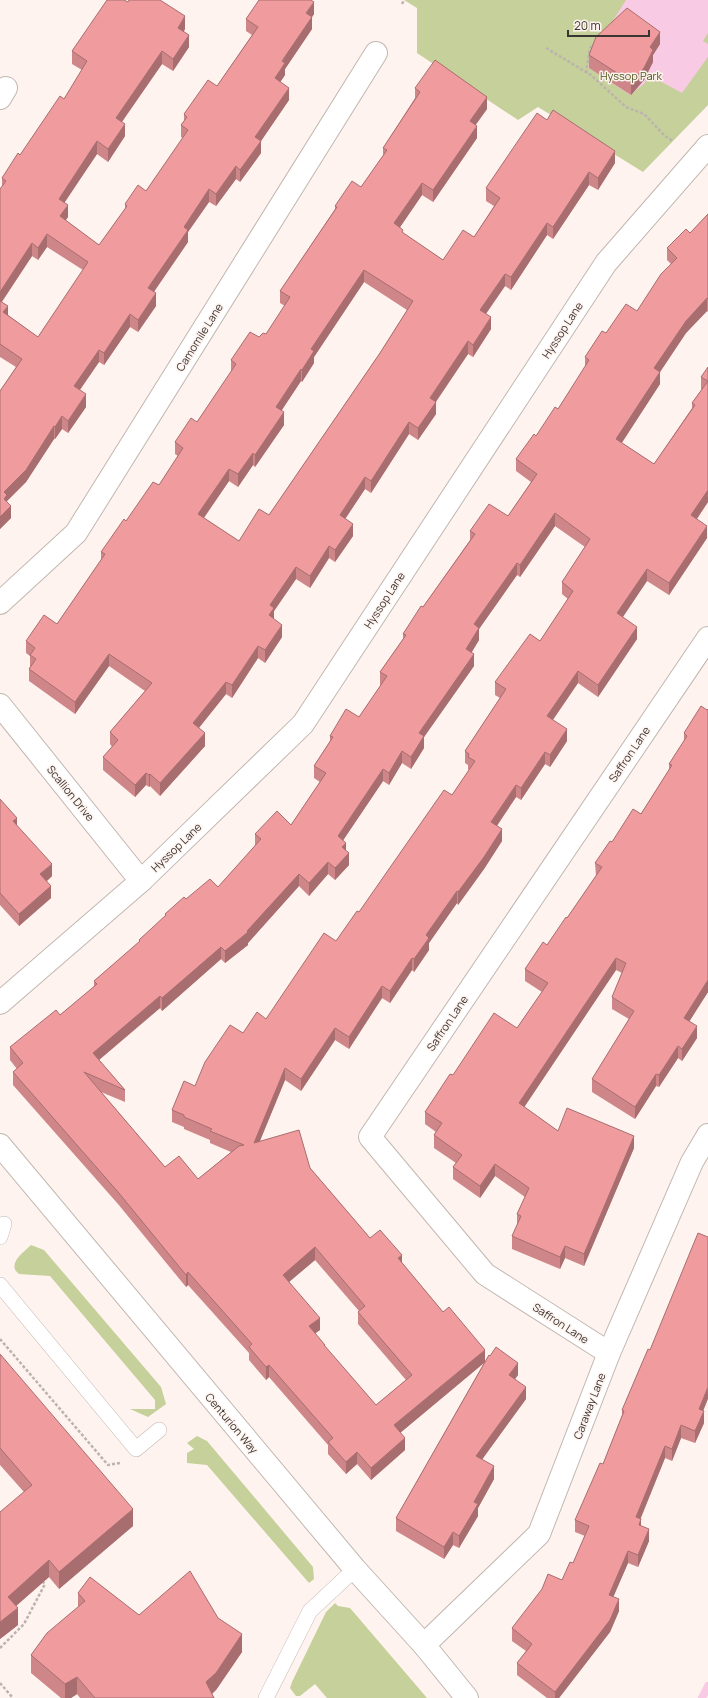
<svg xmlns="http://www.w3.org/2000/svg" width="708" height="1698" viewBox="0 0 708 1698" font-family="Manrope,sans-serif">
	<rect width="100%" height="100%" fill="#fef3ee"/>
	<g fill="#c6d09a">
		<path d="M404,0H708V105L643,172L538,107L518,120L417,53V8Z"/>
		<path d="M31,1245L44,1250L161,1387L166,1404L148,1417L130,1409H155V1400L50,1276L19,1274C6,1264 24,1252 31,1245Z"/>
		<path d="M197,1436L207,1441L313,1567L314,1579L309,1583L207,1465L187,1463V1453L194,1449L187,1443Z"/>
		<path d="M335,1603L338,1606L350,1608L427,1698H327L315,1684L300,1696H296L290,1688L292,1682L326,1612Z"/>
	</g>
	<path fill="#f8cae3" d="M626,0H708V33L703,41L708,44V57L682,93L647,74L645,83L630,95L588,67L595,49Z"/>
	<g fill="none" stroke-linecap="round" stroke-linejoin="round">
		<path stroke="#f8cae3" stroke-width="8" d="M702,1698L708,1686"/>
		<g stroke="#c1b7b1" stroke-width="16">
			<g id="service">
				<path d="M0,1237L4,1224"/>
				<path d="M0,1285L136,1449L159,1430"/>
				<path d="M266,1698L310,1611L355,1569"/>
			</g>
		</g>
		<g stroke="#c1b7b1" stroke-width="24">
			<g id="minor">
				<path d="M0,98L6,88"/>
				<path d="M0,603L76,533L376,53"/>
				<path d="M0,705L141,881"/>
				<path d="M0,1003L141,881L303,724L606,263L708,146"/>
				<path d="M609,1353L485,1274L370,1137L708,638"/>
				<path d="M424,1645L539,1534L609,1353L692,1162L708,1135"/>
			</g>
		</g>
		<g stroke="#c1b7b1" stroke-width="24">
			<path id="tertiary" d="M0,1145L355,1569L424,1645L467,1698"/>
		</g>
		<g stroke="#bcb3af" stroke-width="2.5" stroke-dasharray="3 2" stroke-linecap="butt">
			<path d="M402,4L404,0"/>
			<path d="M546,48L591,75L626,107L644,114L665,136L673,141"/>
			<path d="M586,73L590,48L595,43"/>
			<path d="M0,1339L108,1465L120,1463"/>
			<path d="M0,1648L24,1624L45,1584L42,1581"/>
			<path d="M0,1683L13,1698"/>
		</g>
		<use href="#service" stroke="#fff" stroke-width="15"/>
		<use href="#minor" stroke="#fff" stroke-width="22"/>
		<use href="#tertiary" stroke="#fff" stroke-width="22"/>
	</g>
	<g fill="#ce8689" fill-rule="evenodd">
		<path d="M128,2L185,29L184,31L189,47L173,71L162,64L122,122L125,136L108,162L97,154L64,202L68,217L65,220L99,245L125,209V204L146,191L183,138L181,137V125L184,121V114L217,86L252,35L246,31V19L314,14L312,17V29L285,69V75L280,82L289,100L261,141V153L240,182L236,179L216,206L209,202L188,232V242L154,292L156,306L138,332L130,327L104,365L99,362L80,390L86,407L68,433L62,429L55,439H54L26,482L7,501L11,518L0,529V391L16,367L0,357V189L2,187V178L64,99L82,70L72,64V51ZM47,247L83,270L38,337L8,315L2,302L32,256L38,260Z"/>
		<path d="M660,44L653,55V62L644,80L631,95L589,68V55Z"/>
		<path d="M415,88L487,109L475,125L477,138L433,202L422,195L400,227L403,233L443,260L474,237L494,206L486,201V188L615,163L598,190L589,185L553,239L547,235L511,290L505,286L486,314L491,329L473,357L468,354L436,402V414L418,440L409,434L371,493L365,489L345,518L353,536L335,562L329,558L310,588L296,579L274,611V619L282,637L265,663L258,658L232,698L226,694L199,728L205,746L160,796L150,786L149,787L146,785L135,797L103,770V757L112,747L110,744V732L145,691L109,666L75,714L29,681V669L30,667V656L26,653V641L57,624L101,560V552L126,521L159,485L178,456L175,454V442L197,422L231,372V360L259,337L266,334L285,306L280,303V291L335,209V206L361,187L383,156V148L415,98ZM364,282L407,310L380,353L269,515L239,541L204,518L229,481L238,487L253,465L255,467L284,425L281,411L301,381L302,382L314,363V357Z"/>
		<path d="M708,214V312L707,311L686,333L660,372V384L621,443L654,464L692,408V403L702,389H701V377L708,367V502L697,519L707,538L669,595L647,581L622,617L637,639L598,697L578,683L553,720L567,741L550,767L545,764L521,800L516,797L497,826L502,841L484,869L458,905L457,903L429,943V950L414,972L412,970L390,1003L382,998L349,1049L335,1040L301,1091L285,1080L260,1141L310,1168L370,1238L402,1263L485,1362L490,1356L518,1375L515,1379L526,1399L482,1459L494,1479L478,1508V1516L459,1548L453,1545L444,1559L396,1531V1518L484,1363L400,1433L405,1450L371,1480L357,1464L346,1474L328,1454V1445L269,1377L266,1380L249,1360V1353L188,1285L186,1287L118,1204L13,1085V1072L17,1069L10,1060V1047L60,1015L94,987V981L139,943V940L165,917V914L186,899L218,887L255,846V834L291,825L320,782L314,778V766L330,741V736L359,717L381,685H380V672L403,639V634L423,607L470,540V531L508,516L531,482L516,471V459L536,436L558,409L585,368V357L606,333L637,311L671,264L667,260V248L690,233ZM555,526L585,547L562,582V594L568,599L540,641L495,682V695L500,698L465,751V763L468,765V769L469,770L452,795L336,941L266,1019L243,1033L195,1086L172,1110V1122L184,1127V1129L210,1140V1143L231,1152L198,1179L165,1167L101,1092L125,1102V1090L99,1060L160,1008L162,1011L221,959L225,963L248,945V943L299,886L309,896L328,874L335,880L349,865L343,840L383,781L389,785L402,763L411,769L424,748V737L474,666L472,652L479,640V629L517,575L520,577ZM315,1260L359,1311L358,1312V1324L406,1380L376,1405L325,1347L315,1333L320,1330L289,1282Z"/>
		<path d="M708,709V992L689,1021L697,1038L682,1061L678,1058L659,1087L656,1086L635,1119L592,1092V1079L629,1019L612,1009V997L622,973L616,970L524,1107L558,1131L634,1148L584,1266L565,1258L560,1269L512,1249V1236L517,1226V1214L525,1197L495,1176L480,1198L453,1179V1167L456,1163L434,1148V1135L436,1132L425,1124V1112L453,1075L517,1028L542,992L525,981V969L547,945L567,918L596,876L595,863L612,842L641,814L669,770V764L684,741V733Z"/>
		<path d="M0,799L17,826L52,876L47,881L51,898L19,926L0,905Z"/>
		<path d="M0,1354L133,1526L59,1589L49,1577L16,1606L18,1625L0,1639L24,1492L0,1465Z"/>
		<path d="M622,1410H703L704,1423L695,1443L681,1438L672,1461L665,1458L641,1518V1526L649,1541L638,1567L628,1563L613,1597L619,1611L610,1632L559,1698H547L517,1675V1663L526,1651L512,1641V1628L562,1580L573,1563L585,1536L575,1532V1520L603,1464L622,1416Z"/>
		<path d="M78,1593L139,1615L218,1618L242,1652L216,1690L212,1694L214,1698H80L77,1694L71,1698H61L31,1673V1655L78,1608Z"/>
	</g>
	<g fill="#a86d6f">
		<path d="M314,2V14L312,17V29L285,69V75L275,90V78L306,13Z"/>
		<path d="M185,16V29L178,40V28Z"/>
		<path d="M660,32V44L653,55V62L644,80L631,95V82L650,47Z"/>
		<path d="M189,35V47L173,71V59Z"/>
		<path d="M162,51V64L116,130V118Z"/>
		<path d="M289,88V100L261,141V153L240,182V170L255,137Z"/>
		<path d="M487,97V109L470,133V121Z"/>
		<path d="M125,124V136L108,162V149Z"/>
		<path d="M477,126V138L433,202V190Z"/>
		<path d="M97,141V154L59,211V199Z"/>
		<path d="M615,151V163L598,190V178Z"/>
		<path d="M236,166V179L216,206V194Z"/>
		<path d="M589,172V185L553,239V227Z"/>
		<path d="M422,183V195L394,236V223Z"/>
		<path d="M209,189V202L188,232V242L148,300V288L184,227Z"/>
		<path d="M68,205V217L60,229V216Z"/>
		<path d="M547,223V235L511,290V277Z"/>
		<path d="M47,234V247L38,260V248Z"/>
		<path d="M32,243V256L0,304V292Z"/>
		<path d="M364,270V282L314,357V363L302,382V370L311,349Z"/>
		<path d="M505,274V286L480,322V310Z"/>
		<path d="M156,293V306L138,332V320Z"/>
		<path d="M707,298V311L686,333L660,372V384L616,452V439L654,368L686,321Z"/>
		<path d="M8,306V318L3,312Z"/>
		<path d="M130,314V327L104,365V353Z"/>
		<path d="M491,317V329L473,357V345Z"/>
		<path d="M468,341V354L430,410V398Z"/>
		<path d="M99,350V362L74,398V386Z"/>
		<path d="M301,369V381L276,419V407Z"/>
		<path d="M86,394V407L68,433V421Z"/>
		<path d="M436,402V414L418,440V428Z"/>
		<path d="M284,412V425L255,467V455Z"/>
		<path d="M62,416V429L55,439V427Z"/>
		<path d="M409,422V434L371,493V481Z"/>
		<path d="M54,426V439L26,482L7,501V507L4,511V492Z"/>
		<path d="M253,453V465L238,487V474Z"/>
		<path d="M229,469V481L198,526V514Z"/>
		<path d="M365,477V489L340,527V515Z"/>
		<path d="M708,490V502L691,527V515Z"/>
		<path d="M11,506V518L0,529V517Z"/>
		<path d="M555,513V526L520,577V565Z"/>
		<path d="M353,524V536L335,562V550Z"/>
		<path d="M707,526V538L669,595V583Z"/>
		<path d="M329,546V558L310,588V576Z"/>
		<path d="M517,563V575L479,629V640L466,661V649L474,624Z"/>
		<path d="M296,567V579L274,611V620L269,615L270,605Z"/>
		<path d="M647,569V581L617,626V613Z"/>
		<path d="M282,625V637L265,663V650Z"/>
		<path d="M637,627V639L598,697V685Z"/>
		<path d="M258,646V658L232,698V685Z"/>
		<path d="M109,654V666L75,714V702Z"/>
		<path d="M474,654V666L424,737V748L411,769V757L419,733Z"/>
		<path d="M578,671V683L547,728V716Z"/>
		<path d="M226,682V694L193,735V723Z"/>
		<path d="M567,729V741L550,767V755Z"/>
		<path d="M205,733V746L160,796V783Z"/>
		<path d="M402,751V763L389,785V773Z"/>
		<path d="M545,752V764L521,800V788Z"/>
		<path d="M383,769V781L338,848V836Z"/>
		<path d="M146,773V785L135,797V785Z"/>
		<path d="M150,774V786L149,787V775Z"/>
		<path d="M516,785V797L491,834V822Z"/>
		<path d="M17,818V831L13,821Z"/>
		<path d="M502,829V841L484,869L458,905V892Z"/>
		<path d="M346,843V855L342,847Z"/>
		<path d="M349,853V865L335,880V868Z"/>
		<path d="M328,862V874L309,896V883Z"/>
		<path d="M52,864V876L40,887V874Z"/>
		<path d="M299,874V886L248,943V945L225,963V951L247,931Z"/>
		<path d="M51,886V898L19,926V914Z"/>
		<path d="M457,891V903L429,943V950L414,972V959L426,935Z"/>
		<path d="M221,947V959L162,1011V998Z"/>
		<path d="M412,958V970L390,1003V991Z"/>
		<path d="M616,958V970L519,1115V1103Z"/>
		<path d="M708,980V992L684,1030V1018Z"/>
		<path d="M382,986V998L349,1049V1037Z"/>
		<path d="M160,996V1008L93,1065V1053Z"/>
		<path d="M697,1026V1038L682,1061V1049Z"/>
		<path d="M335,1028V1040L301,1091V1079Z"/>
		<path d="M678,1046V1058L659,1087V1075Z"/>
		<path d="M285,1068V1080L254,1155V1143Z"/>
		<path d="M656,1074V1086L635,1119V1107Z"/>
		<path d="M634,1136V1148L584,1266V1254Z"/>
		<path d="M495,1164V1176L480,1198V1186Z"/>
		<path d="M565,1246V1258L560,1269V1257Z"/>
		<path d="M315,1247V1260L283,1287V1275Z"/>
		<path d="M402,1255V1267L398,1258Z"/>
		<path d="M188,1272V1285L186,1287V1275Z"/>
		<path d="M320,1318V1330L309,1338V1326Z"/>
		<path d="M485,1350V1362L394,1438V1425Z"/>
		<path d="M518,1363V1375L509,1387V1375Z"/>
		<path d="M269,1365V1377L266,1380V1367Z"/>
		<path d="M526,1387V1399L476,1468V1456Z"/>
		<path d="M708,1387V1399L699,1421V1409Z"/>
		<path d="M704,1411V1423L695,1443V1431Z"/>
		<path d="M681,1425V1438L672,1461V1449Z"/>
		<path d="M405,1438V1450L371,1480V1468Z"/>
		<path d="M665,1446V1458L636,1529V1517Z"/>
		<path d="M357,1452V1464L346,1474V1462Z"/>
		<path d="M494,1466V1479L478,1508V1516L459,1548V1536L474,1502Z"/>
		<path d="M133,1509V1526L59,1589V1572Z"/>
		<path d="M641,1519V1531L639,1525Z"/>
		<path d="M649,1529V1541L638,1567V1555Z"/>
		<path d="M453,1532V1545L444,1559V1547Z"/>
		<path d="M628,1551V1563L609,1607V1595Z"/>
		<path d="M49,1560V1577L8,1613V1597Z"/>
		<path d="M619,1599V1611L610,1632L559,1698H555V1692Z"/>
		<path d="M18,1608V1625L0,1639V1622Z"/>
		<path d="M242,1634V1652L216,1690L207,1698L206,1682Z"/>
		<path d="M77,1677V1694L71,1698H65V1684Z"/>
	</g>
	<g fill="#f09c9f" stroke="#a86d6f" fill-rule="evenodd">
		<path d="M107,0H124L128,2L129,0H160L185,16L178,28L189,35L173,59L162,51L116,118L125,124L108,149L97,141L59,199L68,205L60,216L99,245L127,206L125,204L138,185L146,191L188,130L181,125L187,117L184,114L208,80L217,86L258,27L246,19L259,0H311L314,2L306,13L312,17L282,61L285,63L275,78L289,88L255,137L261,141L240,170L236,166L216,194L209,189L184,227L188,230L148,288L156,293L138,320L130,314L104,353L99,350L74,386L86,394L68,421L62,416L55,427L54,426L26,470L4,492L7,495L4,499L11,506L0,517V391L22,359L0,344V301L8,306L3,312L38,337L88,262L47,234L38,248L32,243L0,292V189L6,181L2,178L18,153L20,155L60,96L64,99L87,61L72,51Z"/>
		<path d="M627,8L660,32L650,47L653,50L644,68L631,82L589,55L596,37Z"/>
		<path d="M435,60L487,97L470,121L477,126L433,190L422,183L394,223L403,230L402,232L443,260L463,230L474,237L500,198L486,188L537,113L547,120L553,110L615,151L598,178L589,172L553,227L547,223L511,277L505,274L480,310L491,317L473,345L468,341L430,398L436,402L418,428L409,422L371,481L365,477L340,515L353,524L335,550L329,546L310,576L296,567L270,605L274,608L269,615L282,625L265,650L258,646L232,685L226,682L193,723L205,733L160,783L150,774L149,775L146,773L135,785L103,757L118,740L110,732L152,683L109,654L75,702L29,669L36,659L30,655L35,648L26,641L44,615L57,624L105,554L101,552L124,519L126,521L153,482L159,485L183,448L175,442L191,418L197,422L236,364L231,360L250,332L259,337L263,333L266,334L290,297L280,291L337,207L335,206L352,181L361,187L387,150L383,148L420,92L415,88ZM364,270L413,301L380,353L269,515L259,509L239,541L198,514L229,469L238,474L253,453L255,455L284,412L276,407L301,369L302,370L314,351L311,349Z"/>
		<path d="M708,214V299L707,298L686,321L654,368L660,372L616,439L654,464L695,405L692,403L708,381L701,377L708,367V490L691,515L707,526L669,583L647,569L617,613L637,627L598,685L578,671L547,716L567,729L550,755L545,752L521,788L516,785L491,822L502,829L484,857L458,892L457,891L426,935L429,938L414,959L412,958L390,991L382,986L349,1037L335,1028L301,1079L285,1068L254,1143L299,1130L310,1168L370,1238L380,1230L402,1255L398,1258L443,1312L449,1307L485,1350L394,1425L405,1438L371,1468L357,1452L346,1462L328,1442L333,1438L269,1365L266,1367L249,1347L252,1344L188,1272L186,1275L118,1192L13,1072L23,1063L10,1047L56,1010L60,1015L97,984L94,981L140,941L139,940L166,915L165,914L184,897L186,899L210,879L218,887L261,839L255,834L277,811L291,825L326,773L314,766L333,737L330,736L346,709L359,717L387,676L380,672L406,635L403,634L421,606L423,607L475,534L470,531L489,504L508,516L537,474L516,459L534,434L536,436L555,407L558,409L589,360L585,357L602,331L606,333L626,304L637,311L661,274L677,258L667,248L686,229L690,233ZM555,513L590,539L562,582L573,591L540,641L530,634L495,682L506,689L465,751L469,754L468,757L475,761L452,795L444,790L359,912L357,911L336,941L324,933L266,1019L257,1012L243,1033L230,1025L205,1062L195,1086L184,1081L172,1110L184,1115V1117L212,1129L210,1131L244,1145L239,1146L198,1179L179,1156L165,1167L84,1072L125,1090L93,1053L160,996L162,998L221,947L225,951L248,932L247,931L299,874L309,883L328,862L335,868L349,853L342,847L346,843L338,836L383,769L389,773L402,751L411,757L424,736L419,733L474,654L466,649L479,628L474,624L517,563L520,565ZM315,1247L365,1306L358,1312L412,1375L376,1405L324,1345H325L309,1326L320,1318L283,1275Z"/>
		<path d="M701,706L707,710L708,709V980L684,1018L697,1026L682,1049L678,1046L659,1075L656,1074L635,1107L592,1079L634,1011L612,997L626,963L616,958L519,1103L558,1131L567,1108L634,1136L584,1254L565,1246L560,1257L512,1236L521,1216L517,1214L529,1188L495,1164L480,1186L453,1167L462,1155L434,1135L442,1123L425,1112L450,1074L453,1075L494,1013L517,1028L548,983L525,969L543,942L547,945L566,917L567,918L602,867L595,863L610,841L612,842L633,809L641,814L672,765L669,764L687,736L684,733Z"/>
		<path d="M0,799L17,818L13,821L52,864L40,874L51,886L19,914L0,893Z"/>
		<path d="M698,1233L708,1237V1387L699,1409L704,1411L695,1431L681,1425L672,1449L665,1446L636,1517L641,1519L639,1525L649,1529L638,1555L628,1551L609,1595L619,1599L610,1620L555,1692L517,1663L532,1644L512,1628L542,1589L548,1574L562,1580L570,1562L573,1563L589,1526L575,1520L600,1463L603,1464L624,1411L622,1410L648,1349L650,1350Z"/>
		<path d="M496,1347L518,1363L509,1375L526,1387L476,1456L494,1466L474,1502L478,1504L459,1536L453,1532L444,1547L396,1518L489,1355L490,1356Z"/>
		<path d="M0,1354L133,1509L59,1572L49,1560L8,1597L18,1608L0,1622V1512L32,1485L0,1448Z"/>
		<path d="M190,1571L218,1618L242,1634L216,1673L206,1682L214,1698H95L77,1677L65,1684L31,1655L47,1633L85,1601L78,1593L90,1577L139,1615Z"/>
	</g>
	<g text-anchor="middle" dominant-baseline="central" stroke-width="3" stroke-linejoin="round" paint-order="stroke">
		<g font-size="11" fill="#4e551e" stroke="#fef3ee">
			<text x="631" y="75">Hyssop Park</text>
		</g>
		<g font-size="11" fill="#393533" stroke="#fef3ee">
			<text transform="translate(562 330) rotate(-57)">Hyssop Lane</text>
			<text transform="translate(199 337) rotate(-58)">Camomile Lane</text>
			<text transform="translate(384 600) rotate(-57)">Hyssop Lane</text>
			<text transform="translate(629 754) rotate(-56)">Saffron Lane</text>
			<text transform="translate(71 793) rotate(51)">Scallion Drive</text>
			<text transform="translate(176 847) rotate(-44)">Hyssop Lane</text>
			<text transform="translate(447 1023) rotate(-56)">Saffron Lane</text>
			<text transform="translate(561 1323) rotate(33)">Saffron Lane</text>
			<text transform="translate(589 1406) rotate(-69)">Caraway Lane</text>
			<text transform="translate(232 1423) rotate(50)">Centurion Way</text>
		</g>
	</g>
	<path d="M568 30v6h81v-6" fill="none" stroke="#393533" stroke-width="2"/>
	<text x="574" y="30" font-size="12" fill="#393533" stroke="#fef3ee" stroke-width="3" paint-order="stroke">20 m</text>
</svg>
